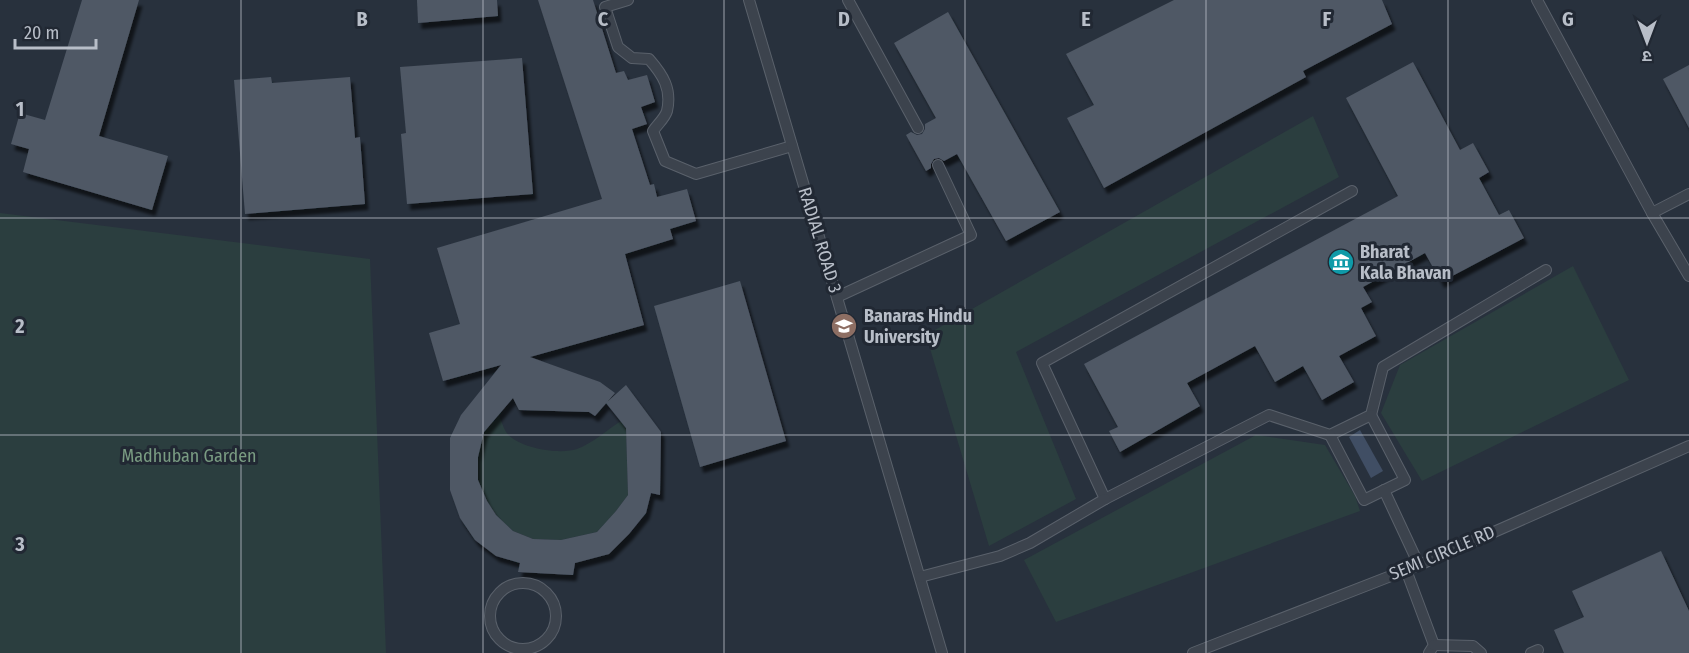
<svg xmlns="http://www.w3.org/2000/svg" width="1689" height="653" viewBox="0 0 1689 653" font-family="'Fira Sans Condensed','Noto Sans Devanagari',sans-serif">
	<defs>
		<filter id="shadow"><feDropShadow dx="3.5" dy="6" stdDeviation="1.5" flood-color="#0009"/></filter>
	</defs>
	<rect width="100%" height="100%" fill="#28313d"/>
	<g fill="#2b3e3f">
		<path d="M1313,116L1339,177L1016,352L1076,499L989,546L926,335Z"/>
		<path d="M0,213L370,259L386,653H0Z"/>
		<path d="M1573,266L1629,380L1422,481L1381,413L1400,365Z"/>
		<path d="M499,415C501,420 503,427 506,432C517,448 559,455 577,449C593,443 607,430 621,421L626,428L628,495L616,511L597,532L561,540L533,539L513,531L496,515L487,501L478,480V457L484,432Z"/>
		<path d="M1256,435L1325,445L1355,496L1360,511L1056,622L1024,560Z"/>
	</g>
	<path fill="#404e64" d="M1360,430L1383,471L1371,478L1349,437Z"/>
	<g fill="#4f5865" filter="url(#shadow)">
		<path d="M82,0H139L99,136L168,156L152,210L23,172L29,149L11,144L20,113L45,120Z"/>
		<path d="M417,0H497L498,16L418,23Z"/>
		<path d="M538,0H593L616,73L624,71L628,80L647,75L655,102L641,107L647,124L632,129L650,185L654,184L657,197L687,189L696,221L670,229L673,239L625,254L644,325L530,357L600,382L615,393L595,416L589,412L519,410L513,398L484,432L478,457V480L487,501L496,515L513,531L533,539L561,540L597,532L616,511L628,495L626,428L606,403L626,385L661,432L660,495L651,493L646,513L629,534L609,554L575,563L573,575L518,572L520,563L496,556L475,540L460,518L450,490V438L461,415L501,365L443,381L429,333L460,324L437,248L602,199Z"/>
		<path d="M1174,0H1382L1392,24L1303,71L1306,77L1104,188L1067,118L1094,105L1066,54Z"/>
		<path d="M948,12L1060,212L1006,241L957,154L944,161L939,158L934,159L931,164V168L926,171L906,135L911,132L917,135L922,134L925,129V124L936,118L894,43Z"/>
		<path d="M522,58L533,194L407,204L401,134L406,133L400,67Z"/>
		<path d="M1413,62L1460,150L1473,143L1489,172L1479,178L1499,215L1509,210L1524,238L1441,282L1425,253L1363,287L1372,302L1361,308L1376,336L1339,356L1354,382L1322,400L1303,366L1275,382L1255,346L1187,383L1200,406L1120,452L1109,431L1118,427L1084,364L1398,196L1346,98Z"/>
		<path d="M1689,65V128L1663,79Z"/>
		<path d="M271,77L272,83L350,77L355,138L360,137L365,204L245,214L234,80Z"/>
		<path d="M740,281L786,441L700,467L654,306Z"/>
		<path d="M1661,551L1689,611V653H1564L1554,630L1584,617L1572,591Z"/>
	</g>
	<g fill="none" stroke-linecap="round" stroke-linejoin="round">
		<g stroke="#5a616b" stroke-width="12">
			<g id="service">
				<path d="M628,0L605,7L618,47L632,58L649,59C663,75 672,89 667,111C665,118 657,125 653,131L665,161L696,174L792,146"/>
				<path d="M749,0L942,653"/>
				<path d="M848,0L918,128"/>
				<path d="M1537,0L1652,213L1689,276"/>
				<path d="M1352,191L1042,363L1105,499L1269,415L1330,435L1371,415L1383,367L1546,270"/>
				<path d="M1652,213L1689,194"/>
				<path d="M837,297L971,235L938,165"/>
				<path d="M1330,435L1364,500L1405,480L1371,415"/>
				<path d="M1384,490L1419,565"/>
				<path d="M1406,570L1434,645L1429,653"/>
				<path d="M920,577L1000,556L1030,543L1105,499"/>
				<circle cx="523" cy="616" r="33"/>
				<path d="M1434,645L1473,646L1481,653"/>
				<path d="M1193,653L1419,565L1689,446"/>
				<path d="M1531,653L1538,650"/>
			</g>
		</g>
		<use href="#service" stroke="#3c434d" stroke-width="10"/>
	</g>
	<path fill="none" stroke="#b8bec8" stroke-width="1.5" stroke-opacity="0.55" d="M241,0V653M483,0V653M724,0V653M965,0V653M1206,0V653M1448,0V653M0,218H1689M0,435H1689"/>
	<defs>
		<g id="museum-disc" transform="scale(1.35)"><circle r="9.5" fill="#0f9aa8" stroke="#212833"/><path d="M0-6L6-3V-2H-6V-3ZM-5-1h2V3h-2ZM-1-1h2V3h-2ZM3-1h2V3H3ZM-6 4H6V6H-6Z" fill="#fff"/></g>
		<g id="university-disc" transform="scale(1.35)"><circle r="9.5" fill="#8d6e63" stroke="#212833"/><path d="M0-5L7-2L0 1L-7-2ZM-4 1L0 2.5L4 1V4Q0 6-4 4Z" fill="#fff"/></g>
	</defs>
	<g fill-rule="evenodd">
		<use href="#museum-disc" x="1341" y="262"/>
		<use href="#university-disc" x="844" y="326"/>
	</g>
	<g text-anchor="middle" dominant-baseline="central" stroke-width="6" stroke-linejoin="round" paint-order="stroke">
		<g font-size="18" fill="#b8bec8" stroke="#212833">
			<text transform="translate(820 240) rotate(73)">RADIAL ROAD 3</text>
			<text transform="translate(1442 553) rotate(-23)">SEMI CIRCLE RD</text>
		</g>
		<g font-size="18" font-weight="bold" fill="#b8bec8" stroke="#212833" text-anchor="start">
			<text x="1360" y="252">Bharat<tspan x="1360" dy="21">Kala Bhavan</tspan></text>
			<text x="864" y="316">Banaras Hindu<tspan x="864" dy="21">University</tspan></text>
		</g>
		<g font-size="18" fill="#799b82" stroke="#212833">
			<text x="189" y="456">Madhuban Garden</text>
		</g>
	</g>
	<g font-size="20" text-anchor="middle" font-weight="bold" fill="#b8bec8" stroke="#212833" stroke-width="6" stroke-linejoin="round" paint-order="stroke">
		<text x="362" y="26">B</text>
		<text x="603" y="26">C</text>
		<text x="844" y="26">D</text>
		<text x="1086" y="26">E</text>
		<text x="1327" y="26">F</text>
		<text x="1568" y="26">G</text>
		<text x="20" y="116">1</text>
		<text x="20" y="333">2</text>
		<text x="20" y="551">3</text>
	</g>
	<g transform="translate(1647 42) rotate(180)" stroke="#212833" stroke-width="4.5" paint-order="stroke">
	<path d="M0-4.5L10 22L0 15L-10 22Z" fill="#b8bec8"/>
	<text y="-9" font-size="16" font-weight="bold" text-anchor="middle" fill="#b8bec8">उ</text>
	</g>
	<path d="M15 39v9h81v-9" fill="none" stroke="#b8bec8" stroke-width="3"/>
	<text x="24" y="39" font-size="18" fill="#b8bec8" stroke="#212833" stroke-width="4.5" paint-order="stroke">20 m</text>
</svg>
